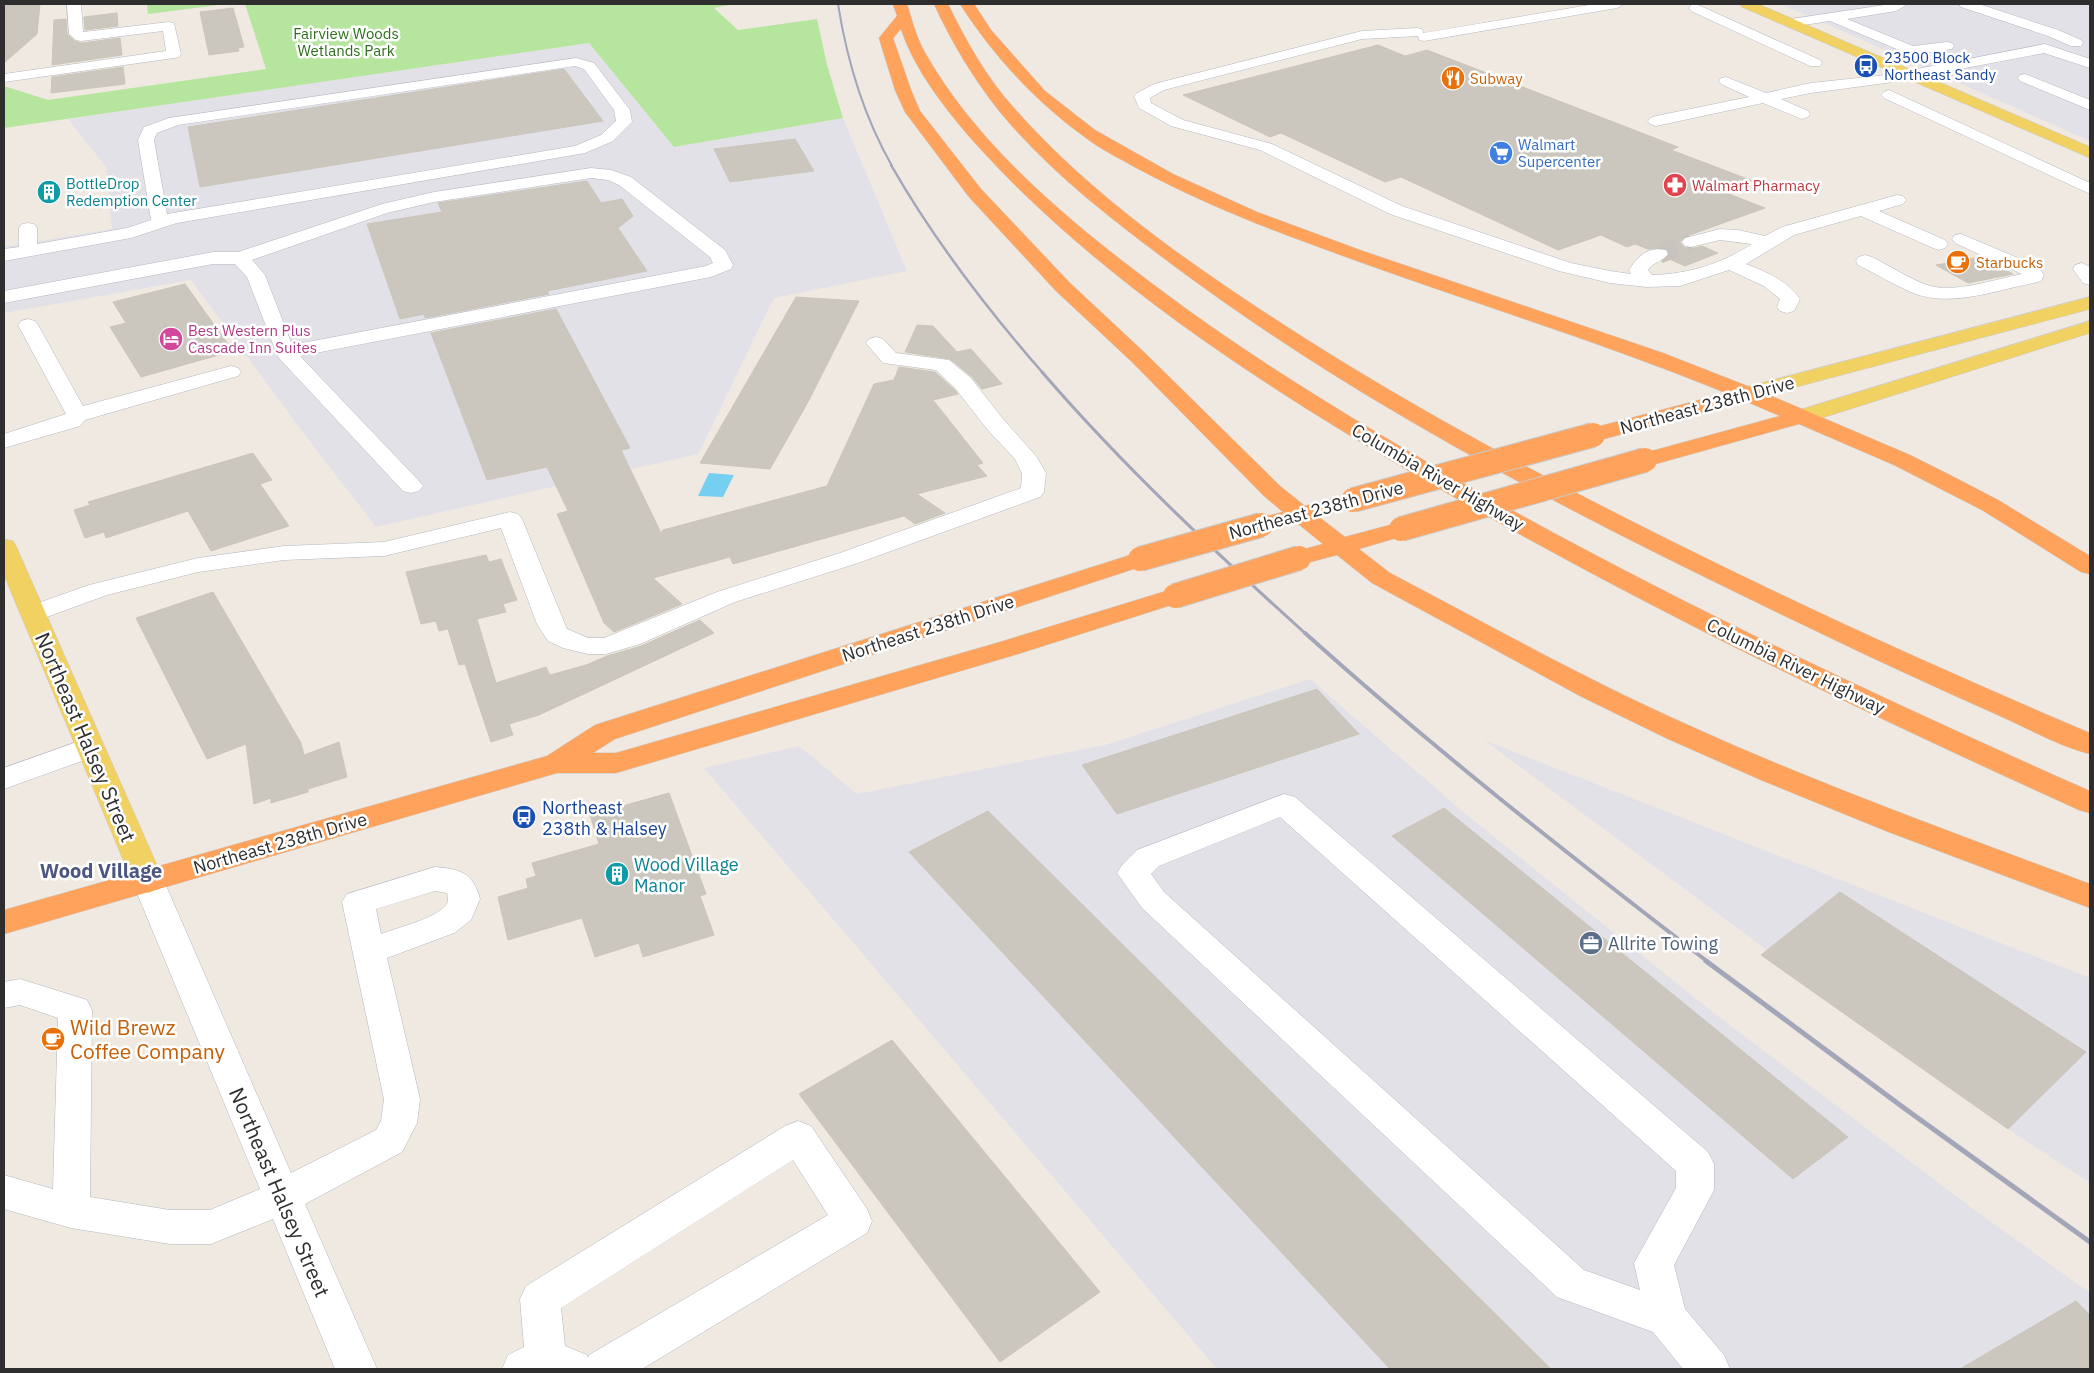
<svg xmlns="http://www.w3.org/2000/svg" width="2094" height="1373" viewBox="0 0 2094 1373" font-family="'IBM Plex Sans',sans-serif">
	<rect width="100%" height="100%" fill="#efe9e1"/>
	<g fill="#e3e1e8">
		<path d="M1778,4H2090V141L1799,12Z"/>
		<path d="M589,43L674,147L843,118L907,271L774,298L698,454L376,527L302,431L191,280L4,313V247L112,229L106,167L68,119Z"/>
		<path d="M1310,679L1462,811L1715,1014L1972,1208L2090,1293V1369H1217L704,768L799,746L857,794L1105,745Z"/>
		<path d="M1484,740L2090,978V1183L2008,1129Z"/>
	</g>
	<g fill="#b6e59e">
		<path d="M147,4H226L148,14Z"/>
		<path d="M245,4H727L729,5L714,8L738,30L817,19L827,65L843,118L674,147L589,43L4,128V86L48,100L266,69Z"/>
	</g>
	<path fill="#75cff0" d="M709,473L734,475L723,497L698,496Z"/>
	<g fill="#cbc7bf" stroke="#cbc5ba">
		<path d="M6,4H40L37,34L4,63V21Z"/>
		<path d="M233,8L244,47L238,48L239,51L209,55L200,12Z"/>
		<path d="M117,13L118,26L85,30L84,17Z"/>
		<path d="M66,19L67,34L75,41L81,43L120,38L122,55L52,65L54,20Z"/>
		<path d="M1378,45L1405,56L1427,50L1678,147L1671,150L1753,181L1724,192L1765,208L1684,237L1680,242L1685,248L1691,249L1702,246L1718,253L1685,266L1667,258L1670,253L1666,248L1648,249L1635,244L1627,247L1601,235L1558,250L1401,177L1385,182L1281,133L1270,137L1183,95Z"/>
		<path d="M123,67L125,84L51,93L52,77Z"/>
		<path d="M564,69L603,121L200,187L188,127Z"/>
		<path d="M795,139L814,171L730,182L714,149Z"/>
		<path d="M587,181L601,203L622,199L633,216L618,228L647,271L547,291L549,294L425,318L424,314L400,319L367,224L442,212L438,203Z"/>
		<path d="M1980,257L2013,274L1968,283L1936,265Z"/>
		<path d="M185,284L233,351L141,377L110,327L126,323L113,302Z"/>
		<path d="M796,297L859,301L808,402L770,469L700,463Z"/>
		<path d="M556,309L630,448L621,450L661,533L663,530L827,486L874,384L894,380L899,367L935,372L954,389L958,394L933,400L983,463L977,465L987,476L917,494L945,513L915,524L904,516L733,564L730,557L653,578L682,604L614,632L604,623L557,514L568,511L547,467L487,480L431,333Z"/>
		<path d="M917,325L933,326L957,352L971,349L1002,384L982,389L972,377L950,359L905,352Z"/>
		<path d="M253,453L272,480L260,484L289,526L211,551L188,511L106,538L104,532L85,538L74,510L90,505L88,502Z"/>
		<path d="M486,555L489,562L501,559L517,600L503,604L506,612L477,619L496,683L546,667L550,675L586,665L607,656L641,646L700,620L714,633L539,715L509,724L513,735L491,742L465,664L459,665L448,629L439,631L436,621L421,624L406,572Z"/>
		<path d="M213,592L301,743L304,755L339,742L347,777L308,789V792L271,803V798L254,804L246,744L207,759L136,618Z"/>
		<path d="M1317,689L1359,734L1117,814L1082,765Z"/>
		<path d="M669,793L706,894L700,896L714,935L643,957L639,943L595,957L582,918L508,940L498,897L528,888L526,879L536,876L532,863L599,844L590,815Z"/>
		<path d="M1444,808L1848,1137L1793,1179L1392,836Z"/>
		<path d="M988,811L1551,1369H1390L909,852Z"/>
		<path d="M1840,892L2086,1052L2008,1129L1761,955Z"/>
		<path d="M892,1040L1100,1292L1000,1362L799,1094Z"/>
		<path d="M2076,1301L2090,1315V1369H1960Z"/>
	</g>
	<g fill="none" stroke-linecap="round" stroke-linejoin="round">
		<path stroke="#c8c4bd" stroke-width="19" stroke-dasharray="19 9" stroke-linecap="butt" d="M1659,254L1691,242"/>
		<g stroke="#b4b7c1" stroke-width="1">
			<g id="minor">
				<path d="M67,4H81L83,32L169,22L174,23L181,54L179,57L174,58L4,82V74L166,51L163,31L81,41L76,40L69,34Z"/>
				<path d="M1595,4H1624L1617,8L1424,41L1419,40L1418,36L1362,39L1164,90L1150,98L1151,103L1183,120L1272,144L1402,206L1571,263L1610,271L1631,274L1629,270C1637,257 1648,246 1666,250L1668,254C1663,262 1654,261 1648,270L1652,275C1689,274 1721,264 1752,244L1720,240L1691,247L1685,246L1682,242L1685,238L1720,229L1738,230L1765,236L1782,227L1897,195L1903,196L1906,200L1903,204L1879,211L1945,240L1948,244L1945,248L1939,250L1933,248L1861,216L1794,235L1746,264C1767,272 1786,280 1800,299L1794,311L1787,313L1780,311L1777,307L1780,299L1764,286L1729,270L1680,286L1647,287L1610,283L1559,271L1390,214L1260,150L1171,126L1139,108L1134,96L1137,93L1154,84L1362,31L1417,28L1422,29L1423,33Z"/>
				<path d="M1696,4L1820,60L1822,63L1820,66H1810L1691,11L1689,8L1691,5Z"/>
				<path d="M1891,4H1908L1896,11L1847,19L1913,46L1947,42L1952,43L1954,46L1952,49L1911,55L1830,21L1791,27L1784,23L1791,19Z"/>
				<path d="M1959,4H1979L2058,30L2081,40L2083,43L2081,46H2071L2048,36L1961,7Z"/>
				<path d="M2045,44L2090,59V68L2044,53L1886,83L1811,93L1781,99L1808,111L1810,114L1808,117L1802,119L1763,103L1656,126L1650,124L1648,121L1650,118L1656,116L1749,97L1721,84L1719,81L1721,78L1726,77L1766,93L1811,83L1886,75Z"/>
				<path d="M576,58L594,63L630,110L632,122L613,141L585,153L177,223L131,238L4,261V249L19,247V228L22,224L28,223L34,224L37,228V244L127,228L151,220L138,140L144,127L169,118ZM575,66L584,69L614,110L616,121L601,135L575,146L167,214L154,140L157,133L178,125Z"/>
				<path d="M2025,74L2090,100V110L2020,81L2018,78L2020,75Z"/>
				<path d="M1889,90L2090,183V194L1884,98L1881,95L1884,92Z"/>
				<path d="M591,168L611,170L631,177L725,250L733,265L731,269L711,277L300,356L419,481L423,486L419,491L411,493L403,491L278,357L247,277L235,264H213L4,303V291L213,252H238L382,204L434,192ZM591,178L608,180L619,185L710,257L713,263L706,266L292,345L265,275L252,260L387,213L434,202Z"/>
				<path d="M1961,234L2037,266L2044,275L2041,281L2034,283C1996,290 1951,308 1913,293C1895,285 1876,274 1858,265L1856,261L1858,257L1865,255L1872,257C1890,266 1908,278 1927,285C1953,294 1996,279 2022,274L1955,243L1952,239L1955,235Z"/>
				<path d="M2082,263L2090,267V285L2083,283L2073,269L2075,265Z"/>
				<path d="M28,319L35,321L38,325L83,406L231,366L238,368L241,372L238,376L85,420L80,426L4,448V434L66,414L18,325L21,321Z"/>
				<path d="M876,337L883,339L896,353L949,360L971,378L1003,419L1036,456L1046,473L1044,492L1040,497L858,563L735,602L640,644L606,654H588L563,648L548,641L537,624L501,528L384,556L284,560L198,572L107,595L33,622L24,620L20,614L24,608L89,585L198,558L284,546L384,542L510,512L518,514L522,519L567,629L588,638H604L717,592L840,553L1021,488L1022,473L1015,459L987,429L955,388L936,370L883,363L866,343L869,339Z"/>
				<path d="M91,737L101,740L105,747L101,754L4,789V768Z"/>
				<path d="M1284,794L1295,797L1708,1152L1714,1164V1190L1674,1265L1685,1309L1724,1355L1730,1369H1683L1653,1332L1557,1297L1142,908L1117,873L1122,865L1137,850ZM1280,817L1676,1171V1188L1634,1263L1640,1290L1584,1270L1164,892L1151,874L1159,866Z"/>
				<path d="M435,867C461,869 473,873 480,899L471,920L454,933L387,958L420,1099L417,1123L402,1152L305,1204L377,1369H335L273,1219L211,1244H170L71,1228L4,1209V1175L53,1189L58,1018L20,1005L4,1008V982L20,979L87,1000L92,1010L90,1197L170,1210H210L260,1189L132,881L137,873L148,869L159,873L164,881L291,1173L376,1130L381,1121L384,1099L342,902L347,894ZM435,891L447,893C448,897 449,901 446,905C435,919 399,927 381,934L376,909Z"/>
				<path d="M798,1121L811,1126L867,1209L872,1221L867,1233L642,1369H502L508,1355L524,1347L520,1299L526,1286L785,1126ZM793,1160L828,1215L589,1355L588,1358L587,1355L565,1346L561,1308Z"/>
			</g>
		</g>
		<g stroke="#c9c9c9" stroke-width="1">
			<g id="major">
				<path d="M1740,4H1758L2090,147V158L1742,7Z"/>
				<path d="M2090,297V309L1747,400L1739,399L1736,394L1739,389Z"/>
				<path d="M2090,321V333L1809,422L1801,424L1793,422L1790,417L1793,412Z"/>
				<path d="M4,539L13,541L16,546L164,881L159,889L148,893L137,889L132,881L4,575Z"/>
			</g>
		</g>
		<g stroke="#c9c9c9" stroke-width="1">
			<g id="highway">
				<path d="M893,4H907C912,20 916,36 924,51C977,146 1072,224 1158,288C1247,355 1342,413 1439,469C1649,590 1869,693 2090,791V813L2079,810C1852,707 1626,599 1411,472C1273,391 1135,302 1020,190C977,147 920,87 901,29L893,38L911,90L920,111L981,189L1070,283L1146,354L1280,486L1305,506L1353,493L1361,495L1365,500L1361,505L1319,517L1345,537L1401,522L1410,524L1413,529L1410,534L1359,549L1390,573C1489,625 1587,680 1688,725C1820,785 1955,833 2090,884V908L1886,831L1761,780L1668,739L1582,697L1372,583L1337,555L1299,565L1290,563L1287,558L1290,553L1323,544L1297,523L1261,532L1252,530L1249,525L1252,520L1283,512L1264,496L1132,362L1056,291L969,197L905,112L895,90L879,38L897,16Z"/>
				<path d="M934,4H948C966,41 986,77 1014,108C1095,200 1204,274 1306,339C1421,412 1541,476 1663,537C1803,607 1946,672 2090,733V754C2059,746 2029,729 2000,716C1937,688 1876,660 1814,630C1597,526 1379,417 1185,274C1119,225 1052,175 1000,112C973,78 952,43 934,4Z"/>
				<path d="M960,4H974L991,30L1045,91L1095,130L1173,174L1257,212L1360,250L1663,353L1755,389L1910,455L1950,475L1998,500L2090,556V574L2081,572L1982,510L1894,465L1799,424L1645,467L1637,465L1634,460L1637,455L1780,416L1745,401L1593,442L1585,440L1582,435L1585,430L1726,393C1589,337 1446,295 1308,243C1247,221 1188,196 1131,165C1115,156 1097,147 1082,135C1033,99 993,55 960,4Z"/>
				<path d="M1140,552L1149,554L1152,559L1149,564L615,739L593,753H616L1000,642L1166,591L1175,588L1184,591L1188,596L1184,601L1018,654L626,770L616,773H557L4,934V910L547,756L595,725Z"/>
			</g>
		</g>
		<use href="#minor" fill="#fff" fill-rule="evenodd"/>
		<use href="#major" fill="#f2d163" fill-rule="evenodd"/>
		<use href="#highway" fill="#ffa35c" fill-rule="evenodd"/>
		<path stroke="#a3a6b8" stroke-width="2" d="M838,4C847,61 863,115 892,166"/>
		<path stroke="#a3a6b8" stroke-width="2.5" d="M891,165C934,240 986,308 1043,373"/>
		<path stroke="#a3a6b8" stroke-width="3" d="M1042,372C1123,466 1214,551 1306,634"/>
		<path stroke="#a3a6b8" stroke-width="4" d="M1305,633C1434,749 1570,856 1708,962"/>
		<path stroke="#a3a6b8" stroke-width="5" d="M1706,961L1904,1108L2090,1242"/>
		<g stroke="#c9c9c9" stroke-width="26" stroke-linecap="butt">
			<g id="highway-bridge">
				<path d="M1353,500L1593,435"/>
				<path d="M1401,529L1645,460"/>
				<path d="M1140,559L1261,525"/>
				<path d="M1175,596L1299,558"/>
			</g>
		</g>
		<use href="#highway-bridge" stroke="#ffa35c" stroke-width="24"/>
	</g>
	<defs>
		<g id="bus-disc" transform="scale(1.25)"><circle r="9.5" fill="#1a4fb4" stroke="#fff"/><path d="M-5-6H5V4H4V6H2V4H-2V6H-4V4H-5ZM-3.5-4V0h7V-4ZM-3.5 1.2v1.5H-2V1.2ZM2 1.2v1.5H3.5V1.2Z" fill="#fff"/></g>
		<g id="restaurant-disc" transform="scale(1.25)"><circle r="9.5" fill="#e8710a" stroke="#fff"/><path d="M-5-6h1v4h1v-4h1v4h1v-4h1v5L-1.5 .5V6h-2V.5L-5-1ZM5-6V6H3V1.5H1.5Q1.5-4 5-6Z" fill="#fff"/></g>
		<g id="supermarket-disc" transform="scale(1.25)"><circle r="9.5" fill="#3f7fe0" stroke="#fff"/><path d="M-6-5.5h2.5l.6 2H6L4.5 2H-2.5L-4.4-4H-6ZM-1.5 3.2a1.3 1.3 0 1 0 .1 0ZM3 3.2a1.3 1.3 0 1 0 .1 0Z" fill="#fff"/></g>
		<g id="pharmacy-disc" transform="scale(1.25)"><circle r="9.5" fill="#e0444e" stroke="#fff"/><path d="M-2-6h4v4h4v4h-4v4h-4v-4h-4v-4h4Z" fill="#fff"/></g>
		<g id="building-disc" transform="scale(1.25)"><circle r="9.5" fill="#0f9aa8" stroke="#fff"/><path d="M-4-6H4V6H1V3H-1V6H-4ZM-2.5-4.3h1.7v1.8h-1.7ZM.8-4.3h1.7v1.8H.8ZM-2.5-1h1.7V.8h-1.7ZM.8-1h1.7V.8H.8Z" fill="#fff"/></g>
		<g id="cafe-disc" transform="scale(1.25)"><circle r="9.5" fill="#e8710a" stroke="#fff"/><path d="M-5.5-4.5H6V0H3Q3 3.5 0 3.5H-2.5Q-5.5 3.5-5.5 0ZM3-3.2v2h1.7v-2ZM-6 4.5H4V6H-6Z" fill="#fff"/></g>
		<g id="hotel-disc" transform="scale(1.25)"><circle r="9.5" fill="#d1479c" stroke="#fff"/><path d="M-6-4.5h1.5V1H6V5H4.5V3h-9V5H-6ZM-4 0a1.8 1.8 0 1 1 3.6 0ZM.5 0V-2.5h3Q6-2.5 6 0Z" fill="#fff"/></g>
		<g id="office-disc" transform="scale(1.25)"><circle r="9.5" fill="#5c6f8a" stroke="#fff"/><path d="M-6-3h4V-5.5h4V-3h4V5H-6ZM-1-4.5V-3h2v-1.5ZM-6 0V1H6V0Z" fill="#fff"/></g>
	</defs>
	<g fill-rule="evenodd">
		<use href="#bus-disc" x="1866" y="66"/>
		<use href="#restaurant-disc" x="1453" y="78"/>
		<use href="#supermarket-disc" x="1501" y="153"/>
		<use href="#pharmacy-disc" x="1675" y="185"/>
		<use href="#building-disc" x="49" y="192"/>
		<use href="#cafe-disc" x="1958" y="262"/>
		<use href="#hotel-disc" x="171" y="339"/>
		<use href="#bus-disc" x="524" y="817"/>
		<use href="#building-disc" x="617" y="874"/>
		<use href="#office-disc" x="1591" y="943"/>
		<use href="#cafe-disc" x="53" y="1039"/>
	</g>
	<g text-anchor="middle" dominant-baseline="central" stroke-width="5" stroke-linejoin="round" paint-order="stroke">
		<g font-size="15" fill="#2c6e1b" stroke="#fff">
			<text x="346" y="33">Fairview Woods<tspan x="346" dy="17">Wetlands Park</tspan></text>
		</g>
		<g font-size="15" fill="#164399" stroke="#fff" text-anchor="start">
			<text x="1884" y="57">23500 Block<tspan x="1884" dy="17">Northeast Sandy</tspan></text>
		</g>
		<g font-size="15" fill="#c56008" stroke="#fff" text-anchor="start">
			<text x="1470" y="78">Subway</text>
			<text x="1976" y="262">Starbucks</text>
		</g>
		<g font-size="15" fill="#366cbe" stroke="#fff" text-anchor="start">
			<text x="1518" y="144">Walmart<tspan x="1518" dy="17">Supercenter</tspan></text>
		</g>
		<g font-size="15" fill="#0d838f" stroke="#fff" text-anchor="start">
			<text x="66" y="183">BottleDrop<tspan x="66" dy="17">Redemption Center</tspan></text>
		</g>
		<g font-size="15" fill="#be3a42" stroke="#fff" text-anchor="start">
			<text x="1692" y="185">Walmart Pharmacy</text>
		</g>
		<g font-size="15" fill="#b23c85" stroke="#fff" text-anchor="start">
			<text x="188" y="330">Best Western Plus<tspan x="188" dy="17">Cascade Inn Suites</tspan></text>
		</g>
		<g font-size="18" fill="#2e2e2e" stroke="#fff">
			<text transform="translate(1707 405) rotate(-15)">Northeast 238th Drive</text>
			<text transform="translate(1438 477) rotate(30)">Columbia River Highway</text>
			<text transform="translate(1316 510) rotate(-15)">Northeast 238th Drive</text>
			<text transform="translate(928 628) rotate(-18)">Northeast 238th Drive</text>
			<text transform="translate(1796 666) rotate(26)">Columbia River Highway</text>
			<text transform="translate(280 843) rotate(-16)">Northeast 238th Drive</text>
		</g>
		<g font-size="18" fill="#164399" stroke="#fff" text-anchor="start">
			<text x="542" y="807">Northeast<tspan x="542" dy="21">238th &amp; Halsey</tspan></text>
		</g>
		<g font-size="18" fill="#0d838f" stroke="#fff" text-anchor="start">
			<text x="634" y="864">Wood Village<tspan x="634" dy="21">Manor</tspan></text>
		</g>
		<g font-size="18" fill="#4e5e75" stroke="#fff" text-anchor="start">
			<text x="1608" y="943">Allrite Towing</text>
		</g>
		<g font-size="20" font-weight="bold" fill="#4d5680" stroke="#fff">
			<text x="101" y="870">Wood Village</text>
		</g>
		<g font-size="21" fill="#2e2e2e" stroke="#fff">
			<text transform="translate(86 737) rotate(67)">Northeast Halsey Street</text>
			<text transform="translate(280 1192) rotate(67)">Northeast Halsey Street</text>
		</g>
		<g font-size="21" fill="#c56008" stroke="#fff" text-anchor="start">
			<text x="70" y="1027">Wild Brewz<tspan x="70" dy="24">Coffee Company</tspan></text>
		</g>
	</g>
	<rect width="2094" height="1373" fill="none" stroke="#2e2e2e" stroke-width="10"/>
</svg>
